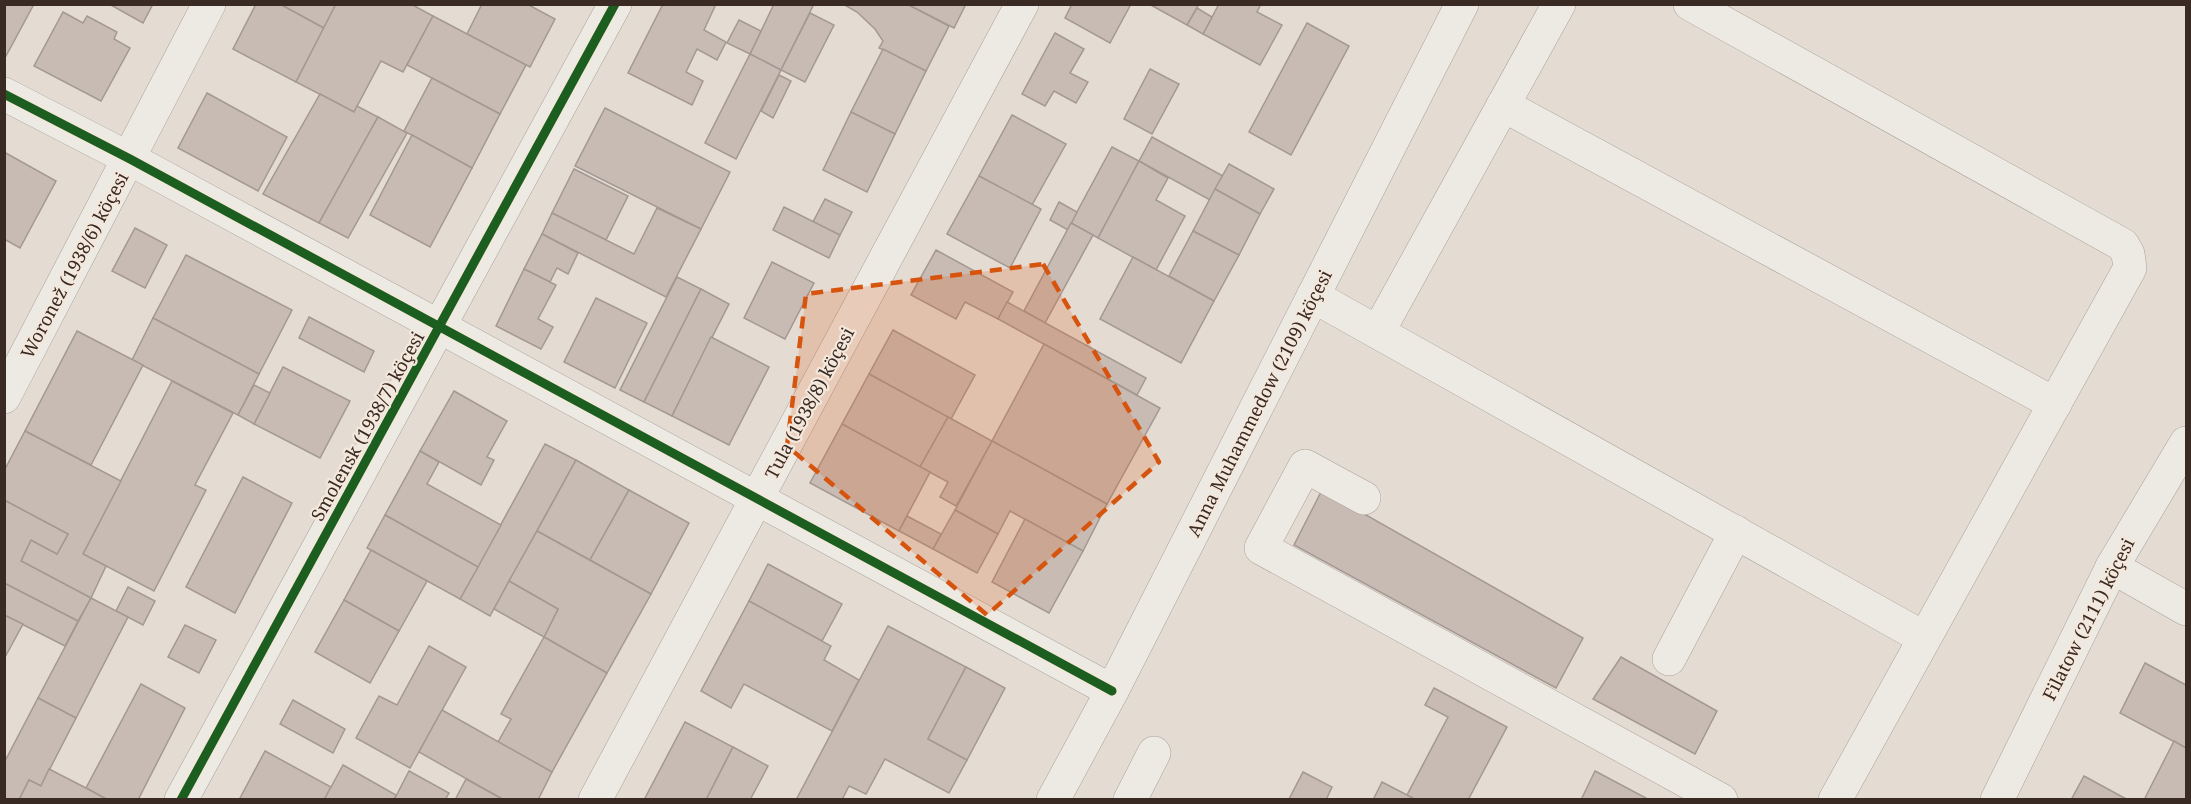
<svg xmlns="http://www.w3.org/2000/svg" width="2191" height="804" viewBox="0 0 2191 804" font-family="'Noto Serif',serif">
	<rect width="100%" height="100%" fill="#e4dcd3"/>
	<g fill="#c8bbb4" stroke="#a49892" stroke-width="1.5">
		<path d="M4,4H34L6,56L4,55Z"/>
		<path d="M109,4H153L143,23Z"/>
		<path d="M256,4H280L324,28L296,82L233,49Z"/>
		<path d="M280,4H336L324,28Z"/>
		<path d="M336,4H411L433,16L403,72L381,61L354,112L296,82Z"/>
		<path d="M482,4H527L555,19L530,67L467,34Z"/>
		<path d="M663,4H716L704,30L726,42L717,60L697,49L686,72L703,81L692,105L628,73Z"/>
		<path d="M774,4H814L781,70L750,54Z"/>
		<path d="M843,4H907L949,26L926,71L879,48L883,41L875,29L857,12Z"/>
		<path d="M907,4H966L954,28Z"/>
		<path d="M1072,4H1131L1110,43L1065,18Z"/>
		<path d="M1149,4H1199L1187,25Z"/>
		<path d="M1219,4H1261L1257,12L1282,25L1260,65L1203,34Z"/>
		<path d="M1197,8L1212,17L1203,34L1187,25Z"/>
		<path d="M63,12L83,23L87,16L117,32L114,39L130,48L101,101L34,66Z"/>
		<path d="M810,13L834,25L805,82L781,70Z"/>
		<path d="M433,16L526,65L500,114L407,65Z"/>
		<path d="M739,20L761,31L750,54L727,43Z"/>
		<path d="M1307,23L1349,46L1291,155L1249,132Z"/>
		<path d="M1055,33L1084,49L1070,73L1088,82L1076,103L1054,91L1045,106L1022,94Z"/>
		<path d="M883,49L926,71L895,134L851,112Z"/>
		<path d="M750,54L781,70L736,159L705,143Z"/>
		<path d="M1150,69L1179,84L1152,134L1124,119Z"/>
		<path d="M779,75L791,81L773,118L761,111Z"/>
		<path d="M432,78L500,114L472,168L404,131Z"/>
		<path d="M207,93L287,137L258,191L178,148Z"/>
		<path d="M320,94L354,112L357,106L378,117L319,223L263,194Z"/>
		<path d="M605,108L730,172L701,229L575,166Z"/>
		<path d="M851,112L895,134L867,192L823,170Z"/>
		<path d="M1012,115L1066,144L1032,205L979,176Z"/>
		<path d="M378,117L407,133L348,238L319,223Z"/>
		<path d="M412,135L472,168L430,247L370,215Z"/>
		<path d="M1152,137L1223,176L1210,200L1139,161Z"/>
		<path d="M1112,147L1139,161L1098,238L1071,223Z"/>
		<path d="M4,152L56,181L20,248L4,239Z"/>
		<path d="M1139,161L1168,178L1156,200L1185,216L1156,270L1098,238Z"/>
		<path d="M1229,164L1274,189L1260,214L1215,189Z"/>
		<path d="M574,169L628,196L606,240L552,213Z"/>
		<path d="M979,176L1041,209L1010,268L947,234Z"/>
		<path d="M1215,189L1260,214L1239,255L1193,231Z"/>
		<path d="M825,199L852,212L840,235L813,222Z"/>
		<path d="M1059,202L1077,212L1068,230L1050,220Z"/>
		<path d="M784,207L840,235L829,258L773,230Z"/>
		<path d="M657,208L701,229L666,297L542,234L552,213L634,254Z"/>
		<path d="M1071,223L1093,235L1045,323L1024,311Z"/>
		<path d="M135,228L167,245L145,288L112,271Z"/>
		<path d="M1193,231L1239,255L1214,301L1169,276Z"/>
		<path d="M542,234L578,253L568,274L557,268L550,282L524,269Z"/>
		<path d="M936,250L1013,292L998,319L965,302L956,319L911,295Z"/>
		<path d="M186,255L292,310L259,374L153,318Z"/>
		<path d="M1133,257L1214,301L1181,363L1100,319Z"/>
		<path d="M772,262L814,283L785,339L744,318Z"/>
		<path d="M524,269L556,285L538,319L553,327L541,349L496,326Z"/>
		<path d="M677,277L701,289L644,402L620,390Z"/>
		<path d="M701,289L729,304L672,416L644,402Z"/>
		<path d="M596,298L647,323L615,388L564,362Z"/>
		<path d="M1007,302L1146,378L1137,395L998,319Z"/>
		<path d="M309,317L374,351L364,372L299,338Z"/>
		<path d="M153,318L259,374L238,415L132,360Z"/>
		<path d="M893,330L975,375L951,419L869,374Z"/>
		<path d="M77,331L143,365L91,465L25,431Z"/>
		<path d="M711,337L769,367L729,445L672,416Z"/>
		<path d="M1044,344L1160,408L1107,504L992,441Z"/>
		<path d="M283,367L350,401L320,458L254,424Z"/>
		<path d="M869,374L948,417L920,467L842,424Z"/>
		<path d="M172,381L233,413L195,485L206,490L154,591L83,554Z"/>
		<path d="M254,385L270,393L254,424L238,415Z"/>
		<path d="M454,391L507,421L487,457L494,460L481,485L420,451Z"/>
		<path d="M948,417L992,441L956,506L940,497L948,482L920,467Z"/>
		<path d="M842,424L930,472L899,531L810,483Z"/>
		<path d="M25,431L121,481L83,554L106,566L91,598L21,561L31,540L57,554L68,534L4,500V471Z"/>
		<path d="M992,441L1107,504L1083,551L1010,511L998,534L955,510Z"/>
		<path d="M545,444L576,460L490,616L460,599Z"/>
		<path d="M420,451L439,462L427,484L501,525L478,567L385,515Z"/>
		<path d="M576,460L629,490L590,560L537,531Z"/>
		<path d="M243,477L292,503L235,613L186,587Z"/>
		<path d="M629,490L689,523L651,594L590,560Z"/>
		<path d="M1322,490L1583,638L1556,688L1294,545Z"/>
		<path d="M4,500L68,534L57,554L31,540L21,561L91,598L78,621L4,583Z"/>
		<path d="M955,510L998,534L977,573L933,549Z"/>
		<path d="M385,515L478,567L460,599L367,548Z"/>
		<path d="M907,516L941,534L933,549L899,531Z"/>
		<path d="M1025,519L1083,551L1049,613L992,582Z"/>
		<path d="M537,531L651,594L607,673L544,637L558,609L509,581Z"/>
		<path d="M371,550L427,581L399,631L344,600Z"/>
		<path d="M768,564L842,604L822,641L749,601Z"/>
		<path d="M509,581L558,609L544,637L494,609Z"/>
		<path d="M4,583L78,621L65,646L4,615Z"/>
		<path d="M128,587L155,601L143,625L116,611Z"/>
		<path d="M91,598L128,617L76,718L38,698Z"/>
		<path d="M344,600L399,631L370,683L315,652Z"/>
		<path d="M749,601L831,646L824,660L859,680L832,731L744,684L731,708L701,691Z"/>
		<path d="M4,615L23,624L4,659Z"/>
		<path d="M185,625L216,640L199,673L168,657Z"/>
		<path d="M888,626L966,667L928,739L967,760L949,793L885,759L866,794L849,786L842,800H796Z"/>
		<path d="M544,637L607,673L552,772L498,742L511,719L501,714Z"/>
		<path d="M429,646L466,667L410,768L356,738L379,696L397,705Z"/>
		<path d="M1621,657L1717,711L1695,754L1593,699Z"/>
		<path d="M2145,663L2186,685V748L2120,713Z"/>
		<path d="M966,667L1005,688L967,760L928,739Z"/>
		<path d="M141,684L185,708L138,800H108L86,788Z"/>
		<path d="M1434,688L1507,727L1468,800H1416L1407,795L1448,717L1425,705Z"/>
		<path d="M38,698L76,718L41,786L29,780L19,800H4V763Z"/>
		<path d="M293,700L345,729L333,753L280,724Z"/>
		<path d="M442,710L552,772L538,800H504L419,752Z"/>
		<path d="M685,722L733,747L706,800H644Z"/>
		<path d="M2174,741L2186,748V800H2144Z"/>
		<path d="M733,747L768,766L750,800H706Z"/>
		<path d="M265,751L331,787L324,800H239Z"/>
		<path d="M343,765L396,795L394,800H324Z"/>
		<path d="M49,769L86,788L108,800H19L29,780L41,786Z"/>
		<path d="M409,771L449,793L445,800H394Z"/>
		<path d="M1595,771L1646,798L1645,800H1581Z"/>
		<path d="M1303,772L1332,787L1326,800L1289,799Z"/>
		<path d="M2084,776L2128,800H2071Z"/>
		<path d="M466,779L504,800H455Z"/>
		<path d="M1382,782L1407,795L1416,800H1373Z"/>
	</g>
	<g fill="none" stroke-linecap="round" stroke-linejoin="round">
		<g stroke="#aaa29b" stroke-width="34">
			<g id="minor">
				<path d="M1690,4L2123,245L2128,254L2130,268L1835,800"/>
				<path d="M4,94L130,159L1112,691"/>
				<path d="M1503,105L2055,404"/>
				<path d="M1313,296L1924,638"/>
				<path d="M1378,332L1559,4"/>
				<path d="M4,397L209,4"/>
				<path d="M1364,498L1305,466L1261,548L1721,800"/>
				<path d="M2112,567L2186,609"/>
				<path d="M1669,659L1736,532"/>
				<path d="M181,800L615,4"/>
				<path d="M595,800L1022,4"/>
				<path d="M1053,800L1112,691L1462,4"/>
				<path d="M1130,800L1154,753"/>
				<path d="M1997,800L2112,567L2186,443"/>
			</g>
		</g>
		<use href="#minor" stroke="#ede9e3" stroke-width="33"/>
		<g stroke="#f3e8db" stroke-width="13">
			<g id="cycleway">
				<path d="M4,94L130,159L1112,691"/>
				<path d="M181,800L615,4"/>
			</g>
		</g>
		<use href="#cycleway" stroke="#1b5e20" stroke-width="9"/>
	</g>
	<path fill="#d6540e" fill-opacity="0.2" stroke="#d6540e" stroke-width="4.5" stroke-dasharray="12 8" stroke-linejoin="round" d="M1043,264L1159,462L987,615L787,446L806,294Z"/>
	<g text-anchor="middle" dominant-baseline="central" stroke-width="4.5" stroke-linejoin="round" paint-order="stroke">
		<g font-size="18" fill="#392a23" stroke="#f3e8db">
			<text transform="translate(74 265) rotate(-62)">Woronež (1938/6) köçesi</text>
			<text transform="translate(809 403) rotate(-62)">Tula (1938/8) köçesi</text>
			<text transform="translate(1259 403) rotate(-63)">Anna Muhammedow (2109) köçesi</text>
			<text transform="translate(367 426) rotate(-61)">Smolensk (1938/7) köçesi</text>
			<text transform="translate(2088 619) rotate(-63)">Filatow (2111) köçesi</text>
		</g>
	</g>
	<rect width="2191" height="804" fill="none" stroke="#392a23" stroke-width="12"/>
</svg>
